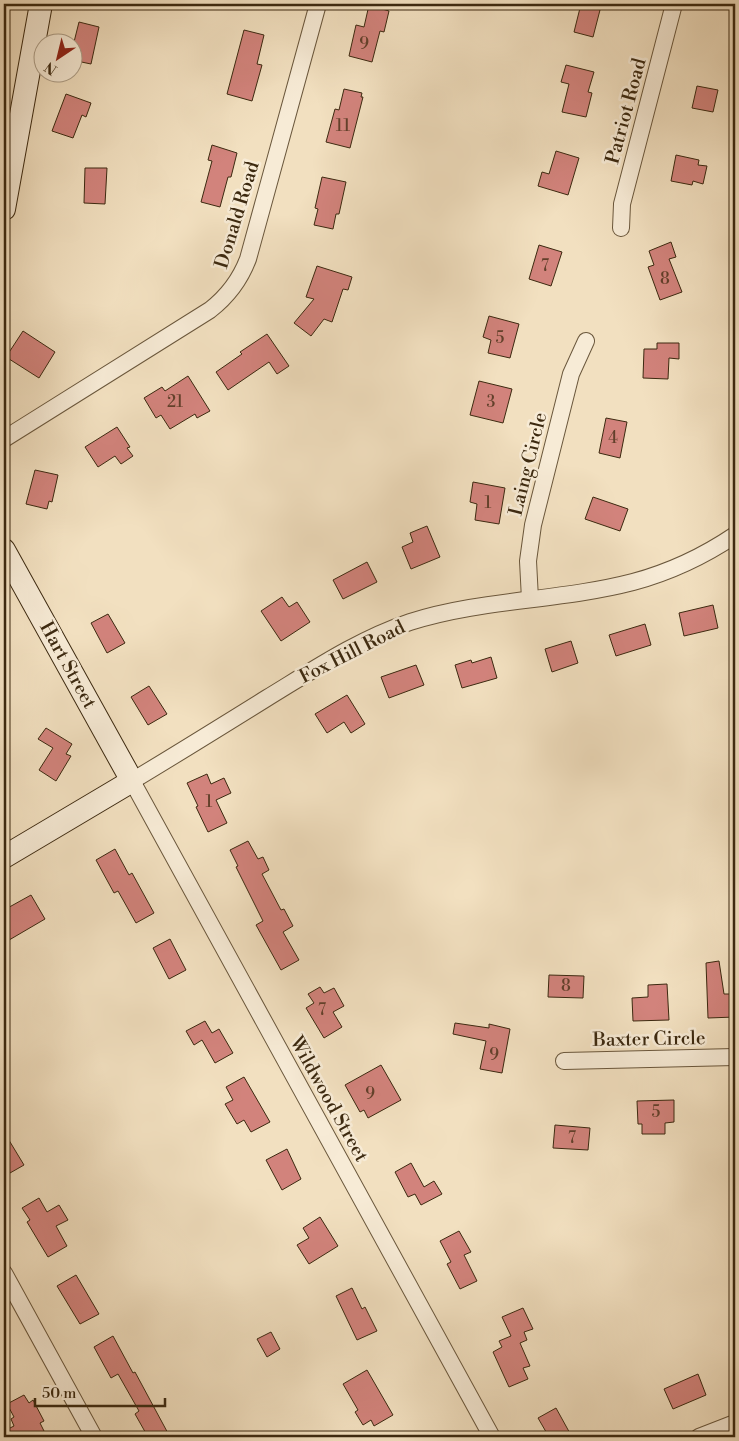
<svg xmlns="http://www.w3.org/2000/svg" width="739" height="1441" viewBox="0 0 739 1441" font-family="'Libre Bodoni',serif">
	<rect width="100%" height="100%" fill="#f2e0c0"/>
	<filter id="stains"><feTurbulence type="fractalNoise" baseFrequency=".004" numOctaves="4"/><feColorMatrix values="0 0 0 0 .2 0 0 0 0 .09 0 0 0 0 .02 0 0 0 .5 -.17"/></filter>
	<radialGradient id="worn" r=".72"><stop offset=".6" stop-color="#630" stop-opacity="0"/><stop offset="1" stop-color="#630" stop-opacity=".3"/></radialGradient>
	<g fill="#d2837c" stroke="#3c2910">
		<path d="M581,4L600,10L593,37L574,32Z"/>
		<path d="M369,5L389,11L384,32L380,31L372,62L349,56L356,25L364,27Z"/>
		<path d="M79,22L99,27L91,64L72,60V50Z"/>
		<path d="M244,30L264,35L257,64L262,65L252,101L227,94Z"/>
		<path d="M566,65L594,72L588,92L592,93L586,117L562,112L569,84L561,82Z"/>
		<path d="M697,86L718,90L713,112L692,108Z"/>
		<path d="M344,89L362,93L361,97H363L350,148L326,142L335,109L339,110Z"/>
		<path d="M66,94L91,103L86,117L82,115L73,138L52,131Z"/>
		<path d="M212,145L237,153L231,177H228L220,207L201,202L212,161L208,160Z"/>
		<path d="M556,151L579,158L568,195L538,186L542,172L549,174Z"/>
		<path d="M676,155L699,160L698,165L707,166L703,184L693,181L692,185L671,181Z"/>
		<path d="M85,168H107L105,204L84,203Z"/>
		<path d="M322,177L346,182L339,214H336L333,229L314,225L318,209L315,208Z"/>
		<path d="M671,242L676,257L669,259L682,292L660,300L648,267L654,265L649,251Z"/>
		<path d="M539,245L562,252L551,286L529,279Z"/>
		<path d="M317,266L352,277L348,290L343,289L332,322L324,319L311,336L294,323L314,299L306,297Z"/>
		<path d="M489,316L519,324L510,358L488,353L491,340L483,337Z"/>
		<path d="M23,331L55,352L39,378L6,357Z"/>
		<path d="M267,334L289,366L277,374L269,362L228,390L216,372L242,354L240,352Z"/>
		<path d="M657,343H679V359L669,358L668,379L643,378L644,349H657Z"/>
		<path d="M188,376L210,411L197,418L195,414L170,429L161,415L156,418L144,398L162,387L165,391Z"/>
		<path d="M479,381L512,389L503,423L470,415Z"/>
		<path d="M606,418L627,422L620,458L599,453Z"/>
		<path d="M117,427L130,447L127,448L133,456L121,464L115,456L98,467L85,447Z"/>
		<path d="M35,470L58,475L52,502L49,501L47,509L26,504Z"/>
		<path d="M473,482L505,488L499,524L475,520L477,504L470,502Z"/>
		<path d="M593,497L628,509L620,531L585,519Z"/>
		<path d="M427,526L440,557L411,569L402,547L413,542L410,533Z"/>
		<path d="M367,562L377,582L343,599L333,580Z"/>
		<path d="M282,597L289,607L297,602L310,622L281,641L261,611Z"/>
		<path d="M713,605L718,628L684,636L679,613Z"/>
		<path d="M108,614L125,643L107,653L91,623Z"/>
		<path d="M645,624L651,645L616,656L609,635Z"/>
		<path d="M571,641L578,663L552,672L545,649Z"/>
		<path d="M491,657L497,678L462,688L455,665L471,660L472,663Z"/>
		<path d="M416,665L424,685L389,698L381,677Z"/>
		<path d="M149,686L167,714L148,725L131,697Z"/>
		<path d="M347,695L365,724L351,733L344,722L327,733L315,714Z"/>
		<path d="M46,728L72,744L66,754L71,756L56,781L39,770L53,748L38,739Z"/>
		<path d="M207,774L211,784L224,778L231,793L216,800L227,823L208,832L196,807L198,806L187,783Z"/>
		<path d="M248,841L258,859L263,857L269,870L262,874L281,910L284,909L293,926L283,932L299,960L281,970L256,925L263,921L236,867L238,866L230,850Z"/>
		<path d="M115,849L129,875L132,873L154,913L136,923L118,891L114,893L96,860Z"/>
		<path d="M31,895L45,919L4,943V910Z"/>
		<path d="M170,939L186,970L169,979L153,948Z"/>
		<path d="M719,961L724,994H735V1017L708,1018L706,963Z"/>
		<path d="M549,975L584,976L583,998L548,997Z"/>
		<path d="M667,984L669,1020L633,1021L632,998L648,997V985Z"/>
		<path d="M320,987L324,993L334,988L344,1006L333,1012L342,1027L324,1038L306,1008L314,1003L308,994Z"/>
		<path d="M205,1021L212,1033L219,1029L233,1053L215,1063L202,1040L194,1045L186,1031Z"/>
		<path d="M455,1023L489,1028V1024L510,1029L502,1073L480,1069L486,1041L453,1034Z"/>
		<path d="M381,1065L401,1100L368,1118L364,1110L360,1112L345,1085Z"/>
		<path d="M244,1077L270,1122L251,1132L244,1120L237,1124L225,1104L233,1100L226,1087Z"/>
		<path d="M674,1100V1122L665,1123V1134H642V1124H638L637,1101Z"/>
		<path d="M555,1125L590,1128L588,1150L553,1148Z"/>
		<path d="M4,1132L24,1165L10,1173L4,1162Z"/>
		<path d="M287,1149L301,1179L282,1190L266,1160Z"/>
		<path d="M411,1163L424,1187L434,1181L442,1194L421,1205L415,1194L408,1197L395,1172Z"/>
		<path d="M39,1198L47,1212L59,1205L68,1220L56,1226L67,1246L48,1257L27,1222L30,1220L22,1208Z"/>
		<path d="M320,1217L338,1246L309,1264L297,1245L309,1238L303,1228Z"/>
		<path d="M459,1231L471,1252L464,1255L477,1281L460,1289L447,1264L451,1262L440,1241Z"/>
		<path d="M76,1275L99,1314L80,1324L57,1286Z"/>
		<path d="M352,1288L362,1309L365,1307L377,1331L357,1340L336,1296Z"/>
		<path d="M523,1308L533,1329L524,1332L527,1340L520,1343L530,1366L523,1368L528,1379L509,1387L493,1352L502,1347L499,1341L511,1336L502,1317Z"/>
		<path d="M271,1332L280,1349L267,1357L257,1339Z"/>
		<path d="M113,1336L133,1373L135,1372L170,1437H148L135,1414L139,1411L118,1374L111,1378L94,1347Z"/>
		<path d="M367,1370L393,1415L374,1426L371,1420L363,1425L355,1412L358,1410L343,1384Z"/>
		<path d="M698,1374L706,1395L673,1409L664,1389Z"/>
		<path d="M24,1395L29,1403L33,1400L44,1421L40,1423L47,1437H4V1431L14,1426L11,1419L14,1417L7,1404Z"/>
		<path d="M556,1408L572,1437H549L538,1418Z"/>
	</g>
	<g fill="none" stroke-linecap="round" stroke-linejoin="round">
		<g stroke="#6a573c" stroke-width="18">
			<g id="street">
				<path d="M621,228L622,204L674,4"/>
				<path d="M4,439L210,310C228,296 240,280 248,259L318,4"/>
				<path d="M530,599L528,561L533,525L571,374L586,341"/>
				<path d="M564,1061L735,1057"/>
				<path d="M4,1273L94,1437"/>
				<path d="M492,1437L132,781C177,754 222,726 267,698C313,670 359,639 410,622C482,599 560,601 633,582C670,572 704,556 735,535"/>
				<path d="M699,1437L735,1423"/>
			</g>
		</g>
		<g stroke="#3c2910" stroke-width="24">
			<g id="secondary">
				<path d="M4,209L41,4"/>
				<path d="M4,550L132,781L4,857"/>
			</g>
		</g>
		<use href="#street" stroke="#f7ebd6" stroke-width="16"/>
		<use href="#secondary" stroke="#f7ebd6" stroke-width="22"/>
	</g>
	<g text-anchor="middle" dominant-baseline="central" stroke-width="5" stroke-linejoin="round" paint-order="stroke">
		<g font-size="16" fill="#62402b">
			<text x="364" y="44">9</text>
			<text x="343" y="126">11</text>
			<text x="545" y="266">7</text>
			<text x="665" y="279">8</text>
			<text x="500" y="338">5</text>
			<text x="175" y="402">21</text>
			<text x="491" y="402">3</text>
			<text x="613" y="438">4</text>
			<text x="488" y="503">1</text>
			<text x="209" y="802">1</text>
			<text x="566" y="986">8</text>
			<text x="322" y="1010">7</text>
			<text x="494" y="1055">9</text>
			<text x="370" y="1094">9</text>
			<text x="656" y="1112">5</text>
			<text x="572" y="1138">7</text>
		</g>
		<g font-size="19" fill="#3c2910" stroke="#f7ebd6">
			<text transform="translate(626 111) rotate(-75)">Patriot Road</text>
			<text transform="translate(237 215) rotate(-73)">Donald Road</text>
			<text transform="translate(528 464) rotate(-76)">Laing Circle</text>
			<text transform="translate(352 652) rotate(-27)">Fox Hill Road</text>
			<text transform="translate(68 665) rotate(61)">Hart Street</text>
			<text transform="translate(649 1039) rotate(-1)">Baxter Circle</text>
			<text transform="translate(329 1099) rotate(61)">Wildwood Street</text>
		</g>
	</g>
	<rect width="739" height="1441" fill="none" stroke="#f2e0c0" stroke-width="20"/>
	<rect x="5" y="5" width="729" height="1431" fill="none" stroke="#3c2910" stroke-width="2.5"/>
	<rect x="10" y="10" width="719" height="1421" fill="none" stroke="#3c2910"/>
	<g transform="translate(58 58) rotate(215)"><circle r="24" fill="#f7ebd6" stroke="#ac9d87"/>
	<path d="M0-4L9 19L0 12L-9 19Z" fill="#8f2418"/>
	<text y="-8" font-size="14" font-weight="bold" text-anchor="middle" fill="#3c2910">N</text>
	</g>
	<path d="M35 1398v8h130v-8" fill="none" stroke="#3c2910" stroke-width="2.5"/>
	<text x="42" y="1398" font-size="15" fill="#3c2910" stroke="#f7ebd6" stroke-width="4" paint-order="stroke">50 m</text>
	<rect width="100%" height="100%" filter="url(#stains)"/>
	<rect width="100%" height="100%" fill="url(#worn)"/>
</svg>
